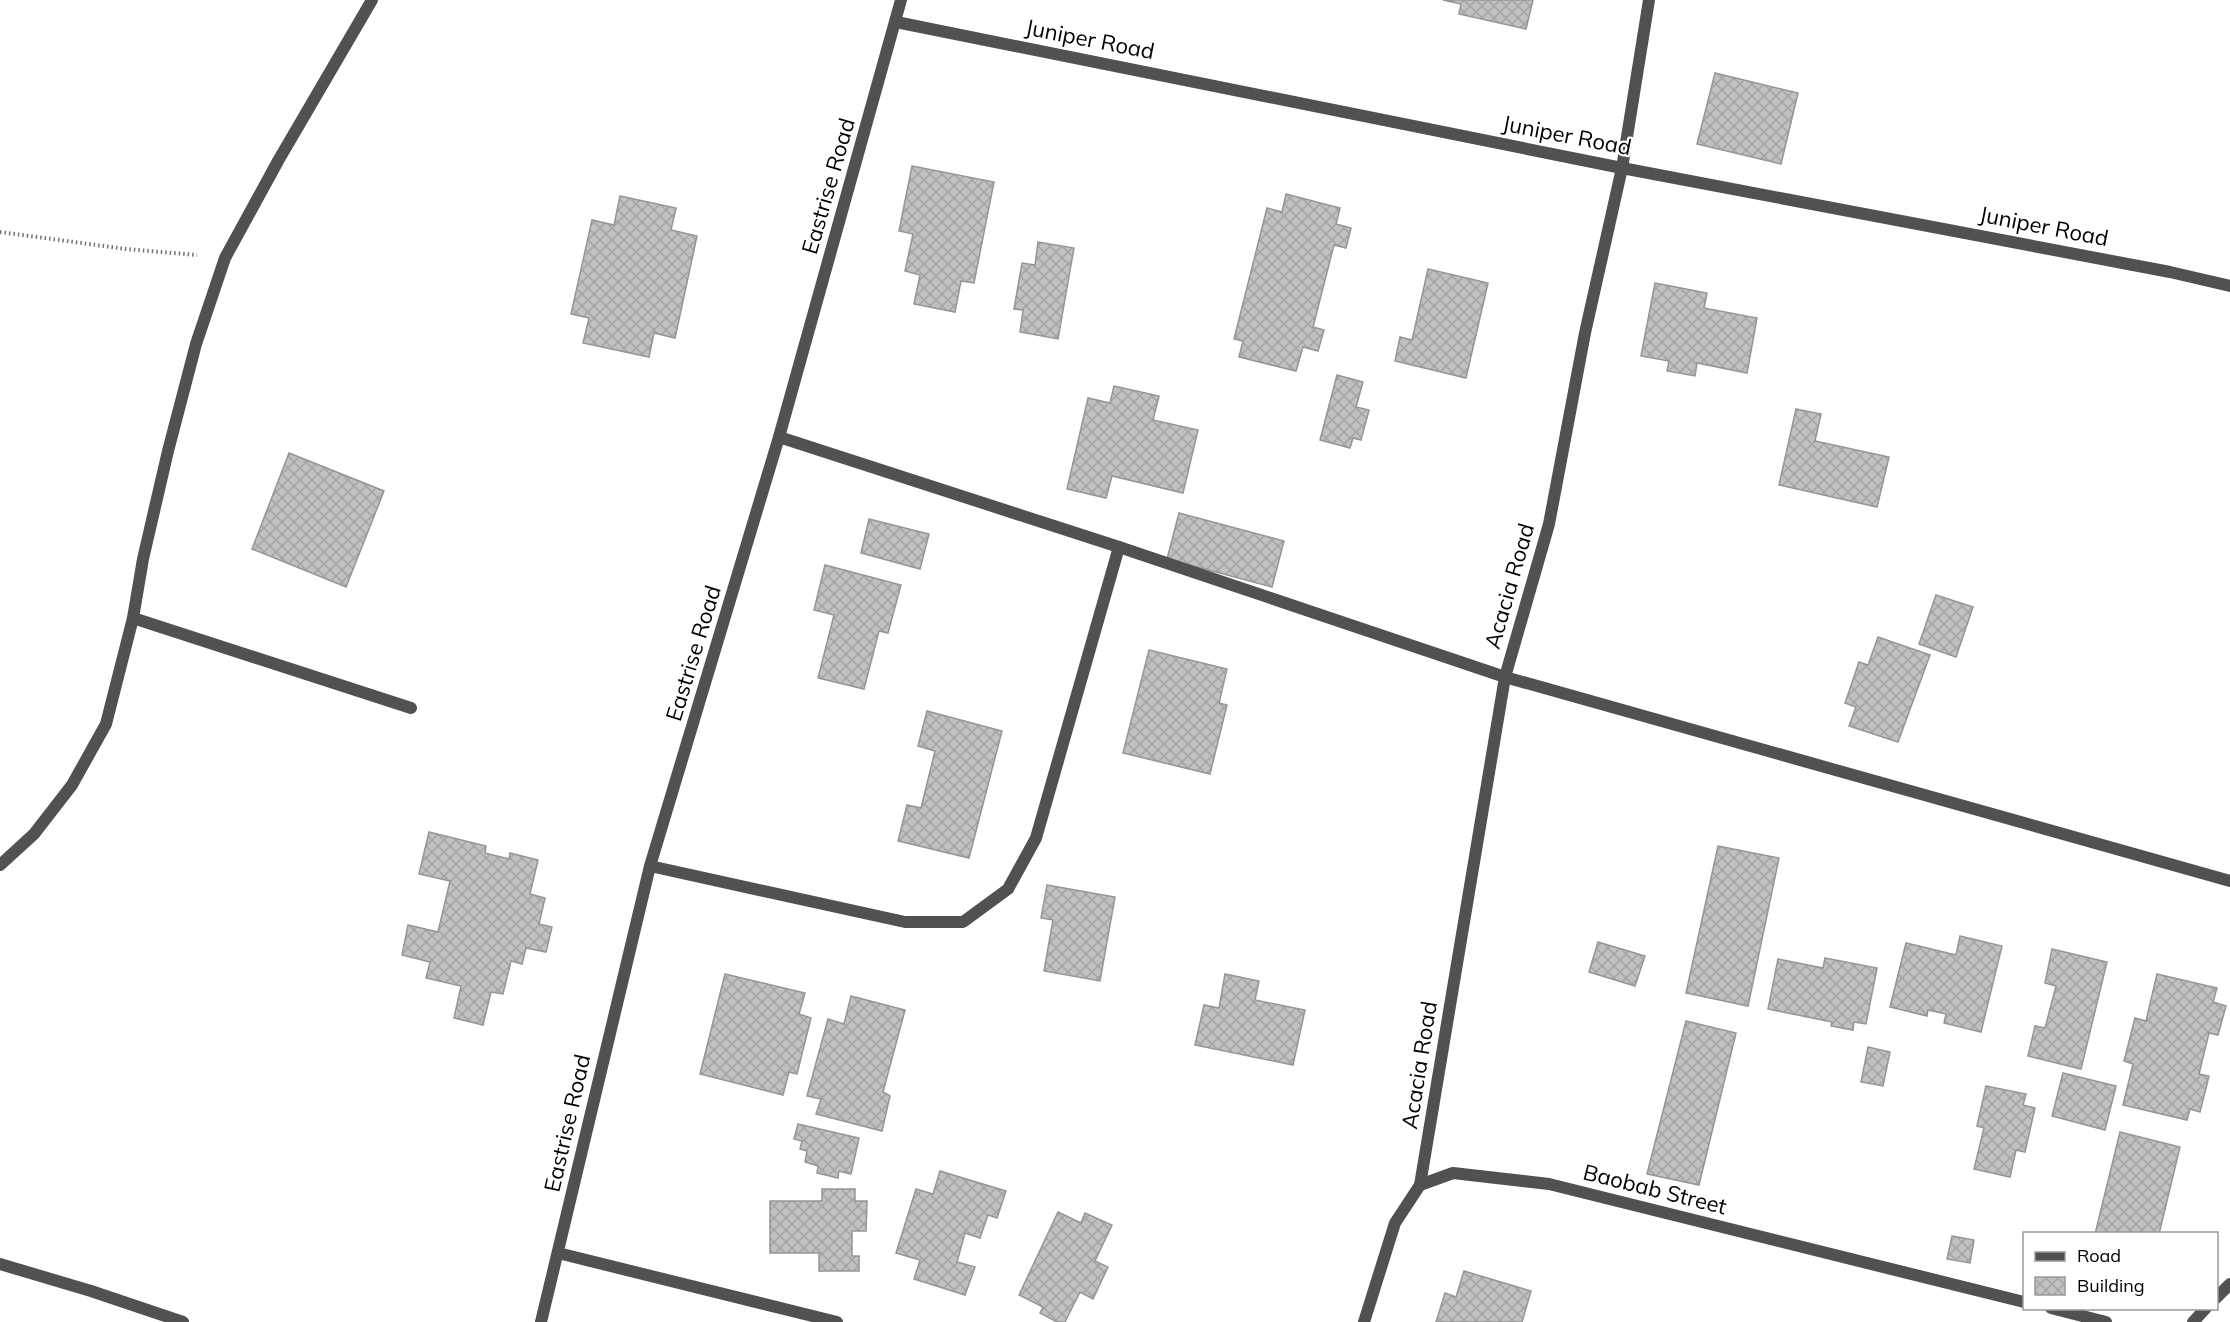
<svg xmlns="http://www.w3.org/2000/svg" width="2230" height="1322" viewBox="0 0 2230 1322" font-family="Mulish,sans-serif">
	<defs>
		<pattern id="building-cross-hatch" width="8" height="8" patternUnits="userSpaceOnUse" patternTransform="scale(1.5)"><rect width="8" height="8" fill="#c0c0c0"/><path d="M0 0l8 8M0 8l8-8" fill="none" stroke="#a3a3a3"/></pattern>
	</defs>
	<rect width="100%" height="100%" fill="#fff"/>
	<g fill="url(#building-cross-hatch)" stroke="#959595" stroke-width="1.5">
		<path d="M1443,0H1533L1526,29L1459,14L1461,4Z"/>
		<path d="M1715,73L1798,93L1781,164L1697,144Z"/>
		<path d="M912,166L994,182L974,283L961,281L955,312L914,304L920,275L905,271L913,234L899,231Z"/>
		<path d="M1286,194L1340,208L1336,224L1351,228L1346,248L1334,245L1313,327L1324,330L1318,351L1303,347L1296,371L1239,357L1243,341L1234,339L1267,208L1282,212Z"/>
		<path d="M620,196L676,208L671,230L697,236L675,338L654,333L649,357L583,343L589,318L571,314L592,220L614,225Z"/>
		<path d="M1038,242L1074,248L1058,339L1020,332L1023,310L1014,309L1022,263L1035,265Z"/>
		<path d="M1428,269L1488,283L1466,378L1395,361L1400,337L1412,340Z"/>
		<path d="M1655,283L1707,293L1704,308L1757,318L1747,373L1697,363L1695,376L1667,371L1669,361L1641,356Z"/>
		<path d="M1337,375L1363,382L1356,407L1369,410L1361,440L1353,438L1350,448L1320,440Z"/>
		<path d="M1114,386L1159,396L1153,420L1198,430L1183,493L1112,476L1106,498L1067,489L1088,398L1110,403Z"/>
		<path d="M1796,409L1821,414L1815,441L1889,457L1877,507L1779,485Z"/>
		<path d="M289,453L384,491L346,587L252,549Z"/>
		<path d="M1179,513L1284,541L1272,587L1167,559Z"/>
		<path d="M869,519L929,534L920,569L861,553Z"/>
		<path d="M825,565L901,585L888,633L879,631L864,689L818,678L834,615L814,610Z"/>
		<path d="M1936,595L1973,607L1956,657L1919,644Z"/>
		<path d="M1878,637L1930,655L1898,742L1849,726L1856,707L1845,703L1859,662L1868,665Z"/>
		<path d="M1149,650L1227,669L1219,703L1227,705L1210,774L1123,753Z"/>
		<path d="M927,711L1002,731L969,858L898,841L907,805L921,808L935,751L918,746Z"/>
		<path d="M429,832L486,846L485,853L509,859L510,853L538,860L530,894L545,898L539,924L552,927L546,952L526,948L522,964L511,961L503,994L491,992L483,1025L454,1018L461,986L426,978L430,962L402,955L408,925L438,932L450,881L419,874Z"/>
		<path d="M1718,846L1779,858L1748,1006L1686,993Z"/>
		<path d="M1047,885L1115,897L1100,981L1044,971L1053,920L1041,918Z"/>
		<path d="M1960,936L2002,946L1981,1032L1944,1023L1946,1014L1928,1010L1927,1016L1890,1007L1906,943L1956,955Z"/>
		<path d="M1598,942L1645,956L1635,986L1589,972Z"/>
		<path d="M2052,949L2107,962L2081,1069L2028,1056L2035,1026L2045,1028L2056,986L2045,983Z"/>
		<path d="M1825,958L1877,968L1866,1024L1854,1022L1853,1030L1831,1026L1832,1022L1768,1009L1778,959L1823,968Z"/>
		<path d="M725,974L805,993L799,1014L811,1018L797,1074L789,1072L783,1095L700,1074Z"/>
		<path d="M1225,974L1259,981L1255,1000L1305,1010L1293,1065L1195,1045L1204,1005L1219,1008Z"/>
		<path d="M2157,974L2217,988L2213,1002L2226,1006L2218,1035L2209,1033L2199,1074L2209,1076L2200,1112L2190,1109L2187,1120L2123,1105L2133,1064L2124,1061L2135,1018L2146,1021Z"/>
		<path d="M851,996L905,1010L883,1092L890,1096L882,1131L816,1114L821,1099L807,1096L828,1019L844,1024Z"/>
		<path d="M1686,1021L1736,1033L1699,1185L1647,1174Z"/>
		<path d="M1868,1047L1890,1052L1883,1086L1861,1082Z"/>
		<path d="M2063,1073L2116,1086L2105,1130L2052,1116Z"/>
		<path d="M1986,1086L2026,1094L2023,1105L2035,1108L2025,1152L2016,1150L2010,1177L1974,1169L1984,1128L1977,1126Z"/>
		<path d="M798,1124L859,1138L851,1174L839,1171L838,1178L817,1173L818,1166L805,1162L807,1151L800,1149L802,1141L794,1139Z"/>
		<path d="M2120,1132L2180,1147L2159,1234H2095Z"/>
		<path d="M940,1171L1006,1191L997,1218L988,1215L980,1238L965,1233L957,1262L975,1267L965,1295L914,1279L920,1260L896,1253L916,1189L933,1194Z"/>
		<path d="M822,1189H855V1201H867L866,1231H852V1256H859V1271H819V1253H770V1201H822Z"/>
		<path d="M1058,1212L1081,1223L1085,1213L1112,1225L1095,1261L1108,1267L1093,1299L1080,1292L1065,1322H1057L1040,1313L1043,1307L1019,1295Z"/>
		<path d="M1952,1236L1974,1240L1970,1263L1947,1259Z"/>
		<path d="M1464,1271L1531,1291L1522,1322H1436L1445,1293L1456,1297Z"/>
	</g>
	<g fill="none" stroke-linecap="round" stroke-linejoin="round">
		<path stroke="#737373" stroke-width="4" stroke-dasharray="1.5 3" stroke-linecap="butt" d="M0,232L126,249L197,255"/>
		<path stroke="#515151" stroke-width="12" d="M133,618L411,708"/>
		<g stroke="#515151" stroke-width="12">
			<path d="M896,22L1622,168L2170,272L2230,286"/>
			<path d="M779,437L1119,547L1505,677L2230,881"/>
			<path d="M0,865L34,834L72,785L106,724L133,618L143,559L168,451L196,344L225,258L278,161L372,0"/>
			<path d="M650,866L905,922H963L1008,889L1036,838L1119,547"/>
			<path d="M1420,1185L1505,677L1549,524L1585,333L1622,168L1649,0"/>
			<path d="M558,1253L837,1322"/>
			<path d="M0,1264L91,1291L183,1322"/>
			<path d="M2216,1298L2230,1284"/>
			<path d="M2051,1308L2106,1322"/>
			<path d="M1364,1322L1395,1223L1420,1185L1453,1173L1549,1184L2024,1302"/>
			<path d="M2193,1322L2206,1308"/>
		</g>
		<path stroke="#515151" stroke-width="12" d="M541,1322L650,866L779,437L901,0"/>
	</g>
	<g text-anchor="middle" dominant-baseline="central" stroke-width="4.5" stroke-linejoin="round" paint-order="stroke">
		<g font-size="22" fill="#000" stroke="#fff">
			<text transform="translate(1090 39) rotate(11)">Juniper Road</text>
			<text transform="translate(1567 135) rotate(11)">Juniper Road</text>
			<text transform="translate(828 186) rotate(-74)">Eastrise Road</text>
			<text transform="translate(2044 226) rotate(11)">Juniper Road</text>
			<text transform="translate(1509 586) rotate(-74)">Acacia Road</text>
			<text transform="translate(693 653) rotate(-73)">Eastrise Road</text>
			<text transform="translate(1419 1065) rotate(-81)">Acacia Road</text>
			<text transform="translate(567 1123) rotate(-77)">Eastrise Road</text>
			<text transform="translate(1655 1189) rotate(14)">Baobab Street</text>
		</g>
	</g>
	<rect x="2023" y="1232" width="195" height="78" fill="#ffffff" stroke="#999999" stroke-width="1.5"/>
	<rect x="2035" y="1252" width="30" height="9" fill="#515151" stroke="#999999" stroke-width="1.5"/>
	<text x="2077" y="1262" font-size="18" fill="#000000">Road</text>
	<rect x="2035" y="1277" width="30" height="18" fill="url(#building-cross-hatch)" stroke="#999999" stroke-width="1.5"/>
	<text x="2077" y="1292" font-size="18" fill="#000000">Building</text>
</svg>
